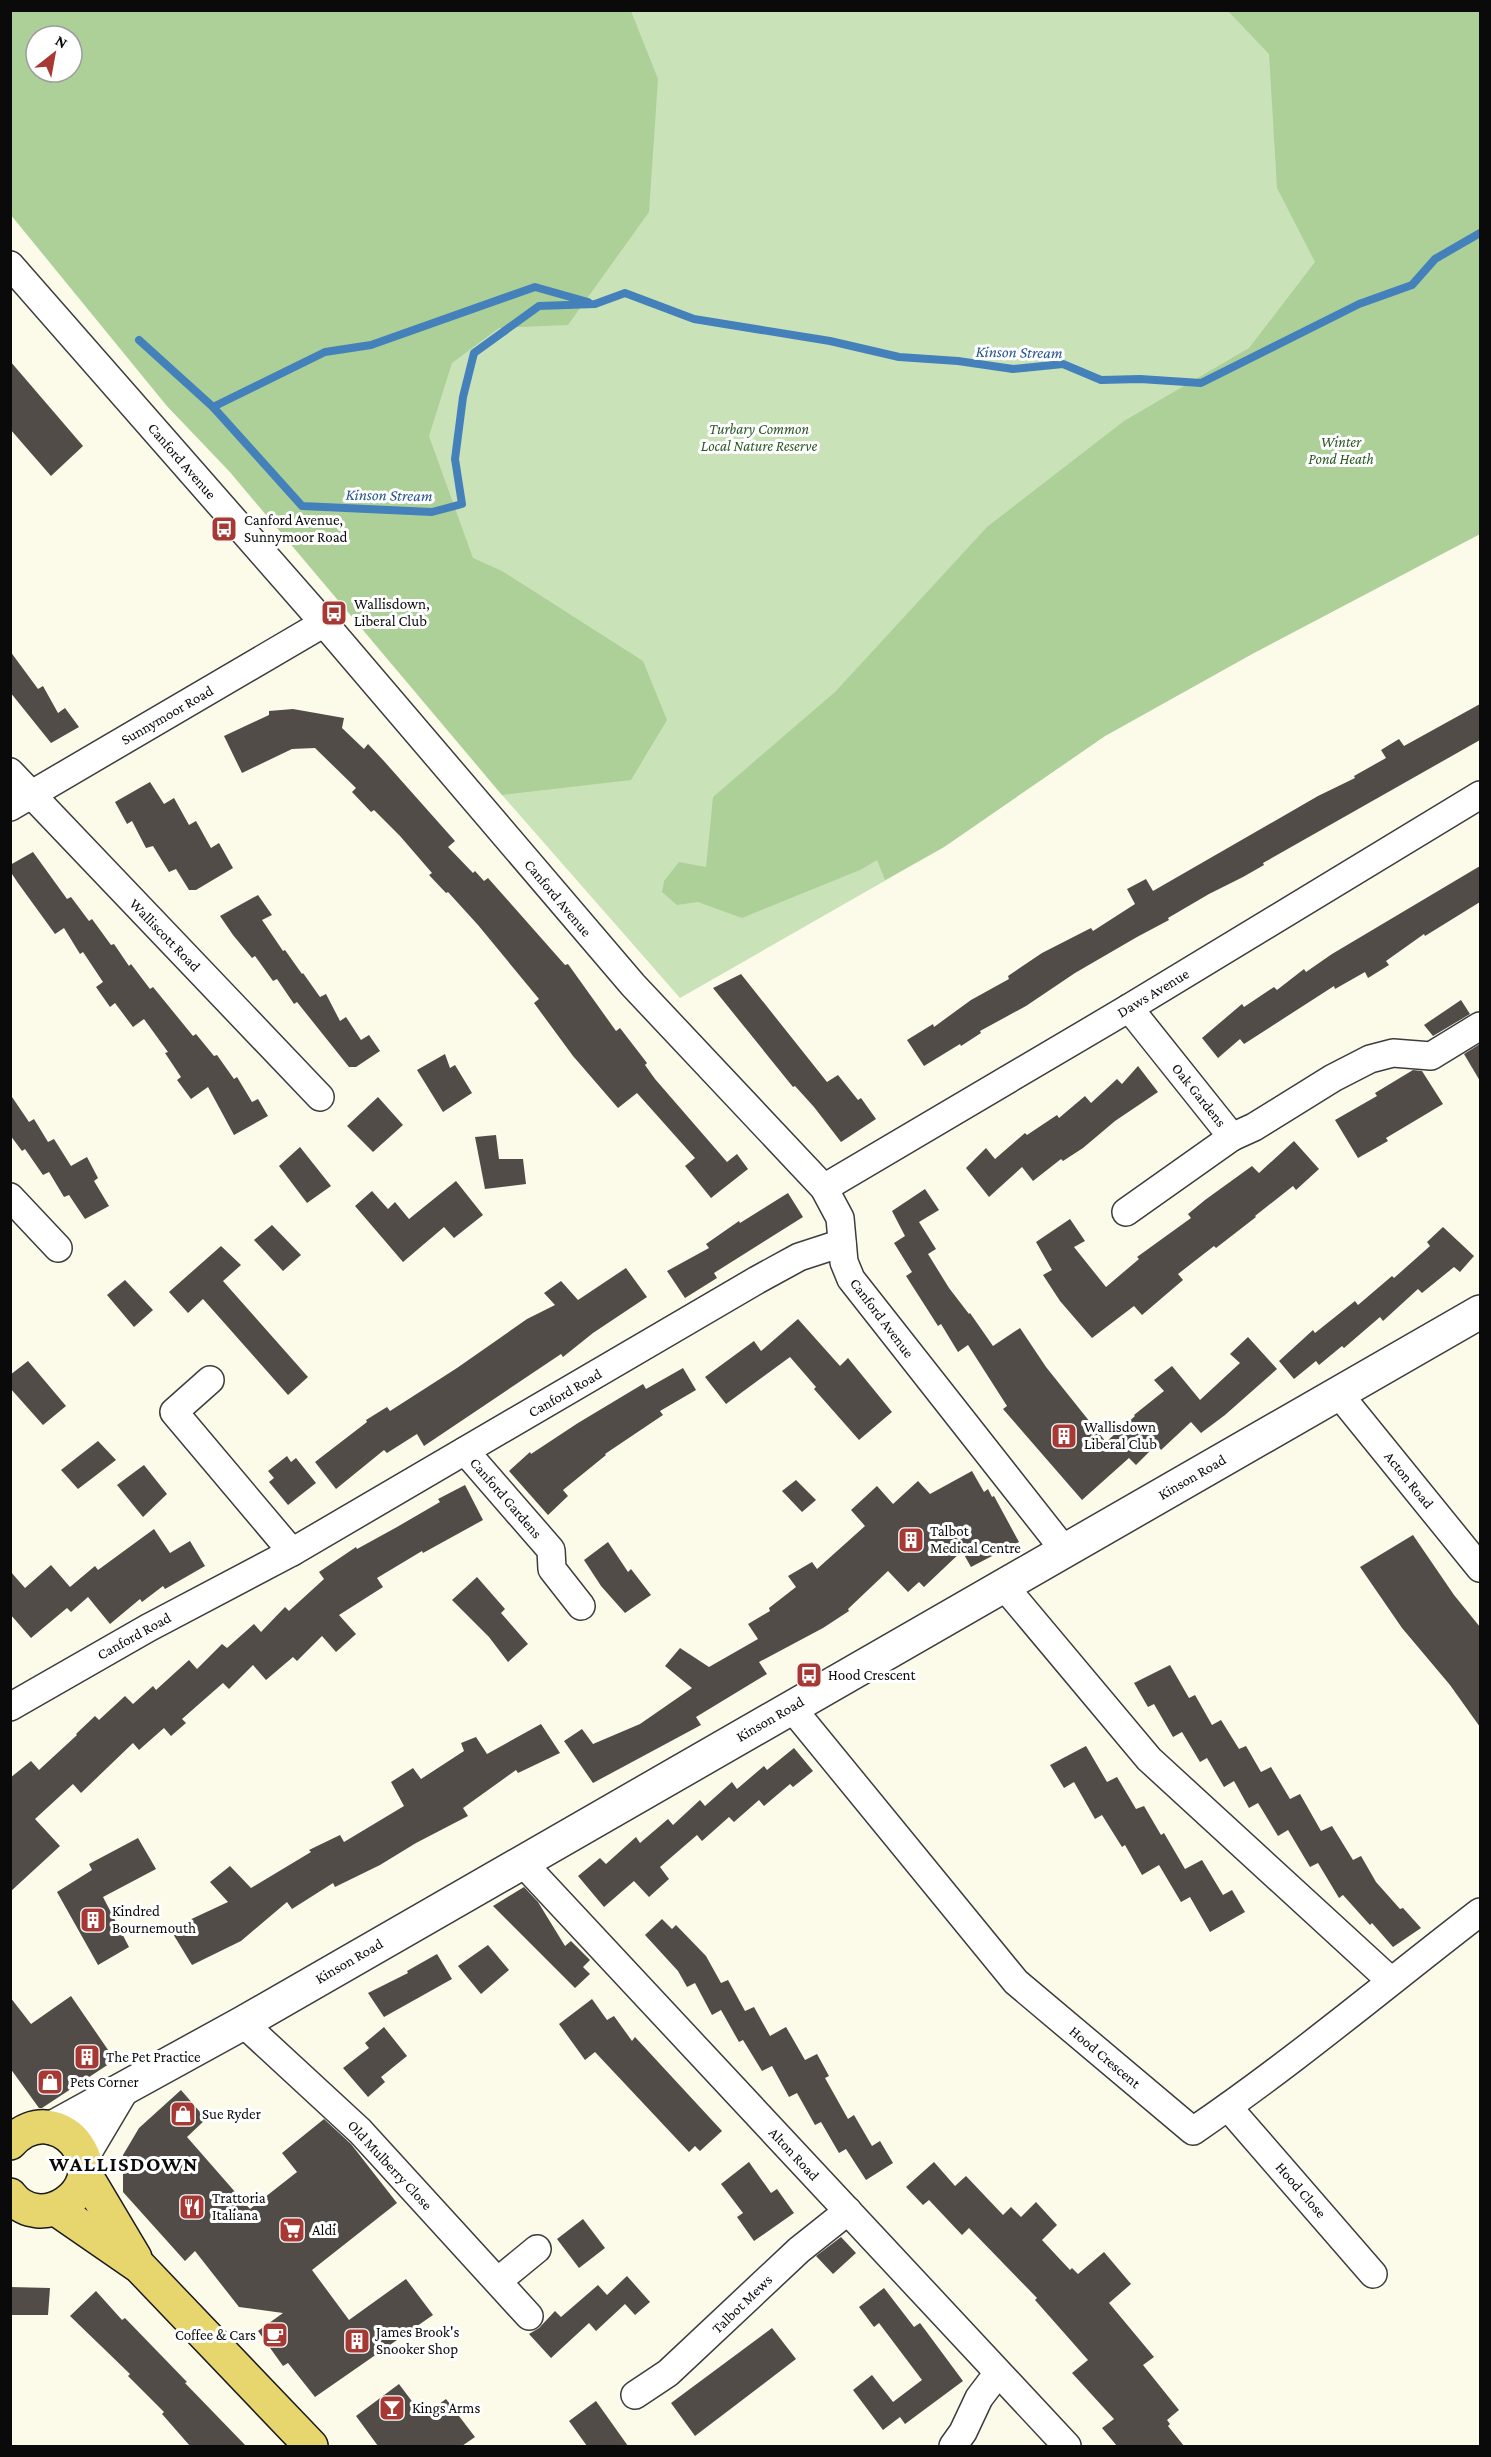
<svg xmlns="http://www.w3.org/2000/svg" width="1491" height="2457" viewBox="0 0 1491 2457" font-family="'Crimson Pro',serif">
	<rect width="100%" height="100%" fill="#fcfae9"/>
	<path fill="#cae2b8" fill-rule="evenodd" d="M10,11H1480V534L1252,654L1105,736L944,847L680,998L502,795L230,472L167,406L11,215ZM36,36H72V72H36Z"/>
	<g fill="#add099" fill-rule="evenodd">
		<path d="M10,11H631L658,79L649,212L568,325L499,328L452,363L429,436L473,558L502,571L643,661L667,720L631,780L502,795L230,472L167,406L11,215ZM36,36H72V72H36Z"/>
		<path d="M1228,11H1480V534L1252,654L1105,736L944,847L885,880L877,860L860,870L742,918L698,902L677,905L662,892L664,881L679,862L706,867L713,797L835,692L987,527L1124,421L1249,348L1315,262L1277,188L1269,54Z"/>
	</g>
	<g fill="none" stroke-linecap="round" stroke-linejoin="round">
		<g stroke="#4481bb" stroke-width="8">
			<path d="M139,340L213,407L302,506L432,512L462,504L455,459L463,397L474,353L539,306L595,304L625,293L694,319L830,341L899,357L958,361L1013,369L1063,364L1101,380L1140,379L1201,383L1359,304L1412,285L1435,259L1480,233"/>
			<path d="M213,407L325,352L371,345L535,287L588,302"/>
		</g>
	</g>
	<g fill="#514c48">
		<path d="M10,361L83,446L51,476L10,429Z"/>
		<path d="M10,651L38,689L43,686L58,713L65,708L79,727L51,743L10,692Z"/>
		<path d="M1480,704V740L1263,863L1264,865L1243,877L1209,894L1168,918L1169,920L1137,937L1075,973L1026,1006L980,1031L981,1033L961,1046L960,1044L924,1066L907,1040L933,1024L934,1027L971,1000L1009,979L1008,976L1042,953L1091,928L1093,931L1135,904L1127,889L1146,879L1153,891L1318,796L1355,778L1354,776L1386,758L1381,750L1399,739L1404,746Z"/>
		<path d="M293,709L344,718L342,728L364,749L368,744L383,760L455,841L448,847L473,873L475,871L484,881L488,878L565,965L568,964L616,1031L620,1028L647,1063L645,1065L655,1079L727,1162L737,1154L748,1169L711,1198L685,1166L695,1158L637,1093L618,1108L573,1056L534,1003L539,999L478,925L448,892L446,893L429,875L432,873L400,836L374,810L371,812L352,792L356,788L315,748L292,749L242,773L224,736L269,715V711Z"/>
		<path d="M150,782L164,804L174,798L189,825L196,821L211,848L219,843L233,868L196,890H189L176,869L169,872L153,846L146,848L132,821L127,824L115,802Z"/>
		<path d="M33,852L67,899L71,897L89,921L92,919L111,945L114,944L129,966L131,964L150,989L153,987L193,1036L196,1034L214,1056L217,1055L234,1079L237,1077L252,1102L258,1099L268,1116L234,1135L208,1087L191,1099L177,1080L181,1077L165,1053L168,1052L144,1019L133,1027L115,1003L110,1007L96,987L103,982L83,952L80,954L64,928L55,934L18,883L10,871V865Z"/>
		<path d="M1480,866V902L1425,936L1424,934L1386,961L1389,965L1368,978L1365,972L1335,989L1334,986L1244,1044L1240,1039L1218,1058L1202,1038L1242,1004L1244,1007L1274,987L1277,990L1304,969L1306,972L1332,954Z"/>
		<path d="M258,895L272,915L262,920L283,951L285,950L302,974L303,973L320,997L326,994L340,1021L346,1017L361,1040L369,1035L380,1051L356,1067H349L297,1002L294,1004L277,979L273,981L255,956L252,958L233,935L220,916Z"/>
		<path d="M741,974L827,1082L838,1075L858,1100L861,1098L876,1119L841,1142L814,1107L795,1086L793,1087L713,988Z"/>
		<path d="M1461,1000L1470,1014L1433,1036L1424,1025Z"/>
		<path d="M1480,1044V1081L1464,1054Z"/>
		<path d="M445,1054L450,1068L455,1065L472,1093L443,1112L417,1070Z"/>
		<path d="M1138,1066L1158,1092L1115,1121L1083,1148L1063,1161L1061,1159L1033,1181L1022,1167L989,1197L966,1168L986,1148L995,1159L1025,1133L1027,1135L1057,1115L1059,1118L1085,1096L1091,1103L1117,1079L1122,1084Z"/>
		<path d="M1413,1070L1422,1071L1443,1104L1386,1138L1388,1141L1358,1158L1335,1120L1377,1096L1375,1093Z"/>
		<path d="M10,1094L29,1122L34,1119L48,1142L54,1139L71,1166L87,1157L98,1178L94,1181L109,1206L85,1219L69,1195L64,1197L49,1172L43,1175L25,1149L22,1151L10,1135Z"/>
		<path d="M378,1097L403,1125L373,1152L347,1126Z"/>
		<path d="M496,1135L499,1159H523L526,1184L485,1189L475,1137Z"/>
		<path d="M1294,1141L1319,1169L1296,1190L1293,1186L1255,1216L1256,1217L1216,1248L1214,1246L1178,1274L1183,1280L1142,1315L1134,1306L1092,1338L1060,1301L1043,1275L1052,1270L1036,1242L1070,1219L1085,1241L1074,1247L1106,1287L1139,1259L1137,1257L1191,1218L1188,1214L1205,1200L1252,1166L1259,1173Z"/>
		<path d="M300,1147L331,1186L307,1203L279,1166Z"/>
		<path d="M456,1181L483,1215L454,1238L444,1227L403,1262L355,1206L372,1191L388,1209L395,1202L409,1219Z"/>
		<path d="M925,1189L939,1210L919,1222L936,1249L928,1254L949,1288L969,1314L970,1313L993,1346L1020,1328L1046,1367L1106,1442L1135,1416L1134,1415L1164,1391L1154,1380L1172,1366L1200,1400L1240,1363L1230,1354L1248,1337L1277,1369L1225,1415L1201,1433L1191,1422L1161,1450L1157,1444L1136,1465L1129,1458L1082,1500L1003,1409L1007,1406L968,1345L958,1352L941,1324L938,1326L906,1276L912,1272L894,1243L905,1236L892,1211Z"/>
		<path d="M788,1193L803,1217L714,1273L717,1278L685,1298L667,1271L709,1248L706,1244L739,1221L740,1223Z"/>
		<path d="M272,1225L301,1255L283,1271L254,1240Z"/>
		<path d="M1443,1227L1474,1256L1460,1272L1454,1267L1422,1293L1418,1289L1383,1321L1380,1317L1344,1348L1342,1346L1319,1365L1316,1361L1294,1379L1279,1361L1313,1330L1315,1333L1355,1301L1358,1305L1392,1276L1394,1278L1430,1246L1427,1242Z"/>
		<path d="M221,1246L241,1265L223,1281L308,1377L288,1395L203,1299L188,1313L169,1292Z"/>
		<path d="M626,1268L647,1297L593,1333L563,1357L561,1354L424,1446L417,1434L387,1453L384,1450L336,1489L315,1462L367,1422L366,1420L387,1407L390,1411L457,1368L527,1319L555,1305L544,1293L561,1281L578,1300Z"/>
		<path d="M125,1280L153,1310L134,1327L107,1295Z"/>
		<path d="M798,1319L840,1366L848,1358L892,1412L859,1440L814,1389L816,1387L790,1357L726,1404L705,1377L754,1341L761,1351Z"/>
		<path d="M28,1361L66,1406L43,1425L10,1388V1375Z"/>
		<path d="M683,1368L696,1390L660,1411L663,1415L605,1454L606,1455L563,1490L568,1496L548,1515L509,1471L530,1452L531,1454L578,1423L643,1384L646,1389Z"/>
		<path d="M98,1441L116,1460L78,1489L61,1470Z"/>
		<path d="M287,1456L291,1462L296,1458L316,1483L288,1505L269,1482L274,1478L268,1471Z"/>
		<path d="M144,1465L167,1494L143,1517L117,1485Z"/>
		<path d="M972,1471L984,1492L988,1489L992,1497L994,1496L1019,1542L971,1567L962,1551L924,1587L919,1582L908,1592L888,1571L848,1609L849,1611L823,1628L759,1662L767,1674L696,1717L701,1725L593,1783L564,1741L582,1729L593,1744L640,1724L692,1688L665,1666L680,1648L709,1667L758,1639L748,1624L770,1611L769,1608L796,1587L788,1576L812,1562L817,1569L865,1526L851,1510L877,1486L893,1504L918,1481L930,1494Z"/>
		<path d="M796,1480L816,1500L802,1512L782,1491Z"/>
		<path d="M465,1485L483,1520L423,1553L422,1551L377,1578L383,1587L339,1615L356,1634L336,1652L322,1636L297,1661L293,1657L266,1680L253,1665L229,1689L223,1683L182,1719L186,1723L171,1736L164,1728L139,1750L133,1743L81,1793L73,1784L35,1819L60,1846L10,1892V1778L31,1761L39,1770L77,1735L76,1734L95,1716L99,1720L125,1696L133,1704L153,1686L156,1690L189,1660L197,1669L222,1644L227,1648L254,1624L261,1632L285,1607L289,1611L324,1579L319,1572L356,1547L357,1549L397,1527L440,1502L438,1499Z"/>
		<path d="M154,1529L170,1553L190,1541L205,1566L165,1589L163,1586L142,1602L140,1599L110,1624L88,1597L71,1612L67,1608L31,1638L10,1614V1571L25,1588L51,1565L70,1587L95,1566L98,1570Z"/>
		<path d="M1413,1535L1454,1595L1480,1627V1727L1450,1685L1402,1628L1360,1567Z"/>
		<path d="M608,1542L628,1572L631,1569L651,1595L625,1613L601,1586L584,1560Z"/>
		<path d="M477,1577L505,1609L501,1613L528,1644L508,1662L489,1637L452,1600Z"/>
		<path d="M1170,1665L1189,1698L1195,1695L1212,1725L1221,1720L1239,1749L1246,1746L1261,1772L1271,1767L1290,1799L1300,1794L1321,1831L1332,1826L1353,1860L1361,1856L1376,1882L1400,1909L1403,1908L1421,1928L1393,1947L1372,1923L1370,1925L1343,1895L1339,1898L1318,1863L1310,1867L1288,1830L1278,1836L1258,1803L1249,1808L1234,1781L1224,1787L1207,1758L1200,1762L1182,1732L1173,1737L1154,1704L1148,1707L1134,1683Z"/>
		<path d="M541,1724L560,1753L518,1773L516,1770L463,1808L468,1816L416,1843L380,1865L335,1887L333,1883L292,1909L287,1902L241,1941L192,1965L170,1929L228,1902L210,1882L230,1866L251,1888L311,1852L309,1850L340,1835L344,1842L404,1806L391,1782L413,1768L421,1779L464,1751L461,1743L476,1737L487,1754Z"/>
		<path d="M1086,1746L1107,1782L1117,1777L1136,1809L1144,1806L1161,1835L1164,1833L1185,1869L1202,1860L1223,1895L1232,1890L1245,1912L1210,1932L1190,1897L1181,1902L1159,1865L1142,1875L1125,1845L1122,1847L1102,1815L1095,1819L1074,1782L1064,1788L1050,1765Z"/>
		<path d="M794,1748L813,1771L793,1787L790,1784L764,1806L759,1800L734,1822L729,1817L702,1841L697,1835L660,1867L669,1879L649,1897L634,1881L604,1907L578,1876L600,1858L606,1864L636,1837L640,1843L668,1819L673,1825L700,1800L705,1806L732,1782L737,1789L764,1766L767,1770Z"/>
		<path d="M138,1838L156,1869L103,1897L129,1947L98,1965L57,1892L92,1870L89,1864Z"/>
		<path d="M524,1887L538,1902L565,1946L571,1941L590,1960L583,1967L590,1974L575,1988L493,1906Z"/>
		<path d="M662,1919L672,1929L676,1925L706,1956L721,1983L728,1980L745,2011L754,2007L770,2036L786,2027L805,2060L817,2054L829,2076L825,2078L848,2119L854,2115L872,2146L880,2141L893,2163L866,2180L846,2149L839,2153L821,2122L815,2125L797,2093L789,2097L772,2066L762,2071L743,2040L739,2042L721,2010L712,2015L695,1983L687,1987L678,1971L645,1935Z"/>
		<path d="M488,1945L509,1970L481,1994L458,1966Z"/>
		<path d="M437,1954L452,1979L384,2017L368,1993L408,1973L407,1971Z"/>
		<path d="M71,1996L115,2060L42,2108H39L10,2068V1997L31,2024Z"/>
		<path d="M592,1999L607,2020L614,2016L632,2041L635,2037L722,2131L700,2151L695,2146L689,2152L595,2052L585,2060L559,2024Z"/>
		<path d="M384,2027L407,2056L381,2077L385,2082L368,2097L343,2068L369,2048L365,2043Z"/>
		<path d="M181,2090L206,2119L187,2137L250,2209L297,2172L282,2153L324,2119L351,2144L397,2203L312,2270L349,2320L406,2279L433,2315L315,2397L288,2363L283,2366L258,2331L283,2313L239,2307L195,2251L185,2261L123,2192V2155L139,2128Z"/>
		<path d="M749,2162L771,2193L777,2189L794,2213L754,2241L737,2217L743,2213L721,2184Z"/>
		<path d="M934,2162L955,2186L966,2176L1003,2215L1011,2207L1021,2217L1036,2202L1057,2225L1042,2240L1070,2270L1072,2268L1078,2274L1104,2252L1131,2284L1109,2303L1154,2357L1143,2365L1179,2410L1167,2420L1170,2424L1168,2426L1184,2446H1117L1102,2428L1114,2419L1072,2373L1088,2360L1035,2300L1037,2298L969,2228L962,2235L929,2200L923,2205L906,2187Z"/>
		<path d="M583,2219L605,2248L579,2268L557,2239Z"/>
		<path d="M841,2237L856,2253L833,2274L816,2256Z"/>
		<path d="M627,2276L650,2302L635,2315L625,2304L596,2331L589,2323L551,2358L529,2334L539,2328L555,2311L561,2317L598,2285L607,2295Z"/>
		<path d="M10,2287L50,2288L48,2315H10Z"/>
		<path d="M884,2288L914,2327L920,2323L963,2381L905,2424L900,2417L883,2430L853,2390L872,2375L893,2402L922,2380L879,2323L874,2327L859,2307Z"/>
		<path d="M96,2291L122,2320L125,2318L187,2382L185,2383L246,2446H190L162,2414L164,2412L128,2376L130,2374L70,2316Z"/>
		<path d="M772,2328L796,2359L695,2436L671,2403Z"/>
		<path d="M399,2384L423,2416L446,2399L475,2437L462,2446H378L356,2416Z"/>
		<path d="M596,2401L628,2446H587L569,2421Z"/>
	</g>
	<g fill="none" stroke-linecap="round" stroke-linejoin="round">
		<g stroke="#3d3d3d" stroke-width="30">
			<g id="minor">
				<path d="M10,265L324,623L633,985L824,1188L840,1218L844,1262L851,1279L1065,1551"/>
				<path d="M10,772L320,1097"/>
				<path d="M10,807L324,623"/>
				<path d="M1232,1137L1254,1127L1333,1078L1370,1059L1393,1053L1431,1056L1480,1026"/>
				<path d="M824,1188L1129,1008L1480,795"/>
				<path d="M10,1197L58,1248"/>
				<path d="M1126,1212L1232,1137L1129,1008"/>
				<path d="M210,1380L174,1412L292,1552"/>
				<path d="M1338,1393L1480,1568"/>
				<path d="M465,1451L551,1550L552,1569L581,1606"/>
				<path d="M1004,1586L1149,1759L1391,1981"/>
				<path d="M10,1707L148,1628L292,1552L757,1280L799,1257L842,1243"/>
				<path d="M791,1707L1016,1982L1193,2131C1293,2063 1385,1985 1480,1912"/>
				<path d="M522,1862L1067,2446"/>
				<path d="M243,2023L360,2131L529,2316"/>
				<path d="M1228,2107L1373,2274"/>
				<path d="M498,2281L537,2249"/>
				<path d="M635,2395L668,2373L799,2250L848,2211"/>
				<path d="M953,2446L963,2432L979,2398L998,2373"/>
			</g>
		</g>
		<g stroke="#3d3d3d" stroke-width="36">
			<g id="tertiary">
				<path d="M52,2128L243,2023L1480,1312"/>
				<path d="M83,2155L121,2091"/>
			</g>
		</g>
		<g stroke="#1b1b1b" stroke-width="36">
			<g id="primary">
				<path d="M10,2143C21,2131 36,2124 52,2128C64,2131 74,2139 80,2150C104,2192 40,2235 10,2195"/>
				<path d="M85,2174L135,2258"/>
				<path d="M56,2209L140,2267L311,2446"/>
			</g>
		</g>
		<use href="#minor" stroke="#fff" stroke-width="27"/>
		<use href="#tertiary" stroke="#fff" stroke-width="33"/>
		<use href="#primary" stroke="#e7d56e" stroke-width="33"/>
	</g>
	<defs>
		<g id="bus-square" transform="scale(1.35)"><rect x="-9" y="-9" width="18" height="18" rx="4" fill="#a73934" stroke="#fff"/><path d="M-5-6H5V4H4V6H2V4H-2V6H-4V4H-5ZM-3.5-4V0h7V-4ZM-3.5 1.2v1.5H-2V1.2ZM2 1.2v1.5H3.5V1.2Z" fill="#fff"/></g>
		<g id="building-square" transform="scale(1.35)"><rect x="-9" y="-9" width="18" height="18" rx="4" fill="#a73934" stroke="#fff"/><path d="M-4-6H4V6H1V3H-1V6H-4ZM-2.5-4.3h1.7v1.8h-1.7ZM.8-4.3h1.7v1.8H.8ZM-2.5-1h1.7V.8h-1.7ZM.8-1h1.7V.8H.8Z" fill="#fff"/></g>
		<g id="shop-square" transform="scale(1.35)"><rect x="-9" y="-9" width="18" height="18" rx="4" fill="#a73934" stroke="#fff"/><path d="M-5-2.5h2.3a2.7 3.5 0 0 1 5.4 0H5L5.5 6h-11ZM-1.5-2.5h3a1.5 2.3 0 0 0-3 0Z" fill="#fff"/></g>
		<g id="restaurant-square" transform="scale(1.35)"><rect x="-9" y="-9" width="18" height="18" rx="4" fill="#a73934" stroke="#fff"/><path d="M-5-6h1v4h1v-4h1v4h1v-4h1v5L-1.5 .5V6h-2V.5L-5-1ZM5-6V6H3V1.5H1.5Q1.5-4 5-6Z" fill="#fff"/></g>
		<g id="supermarket-square" transform="scale(1.35)"><rect x="-9" y="-9" width="18" height="18" rx="4" fill="#a73934" stroke="#fff"/><path d="M-6-5.5h2.5l.6 2H6L4.5 2H-2.5L-4.4-4H-6ZM-1.5 3.2a1.3 1.3 0 1 0 .1 0ZM3 3.2a1.3 1.3 0 1 0 .1 0Z" fill="#fff"/></g>
		<g id="cafe-square" transform="scale(1.35)"><rect x="-9" y="-9" width="18" height="18" rx="4" fill="#a73934" stroke="#fff"/><path d="M-5.5-4.5H6V0H3Q3 3.5 0 3.5H-2.5Q-5.5 3.5-5.5 0ZM3-3.2v2h1.7v-2ZM-6 4.5H4V6H-6Z" fill="#fff"/></g>
		<g id="bar-square" transform="scale(1.35)"><rect x="-9" y="-9" width="18" height="18" rx="4" fill="#a73934" stroke="#fff"/><path d="M-6-5H6L.8 .8V4.5H3.5V6h-7V4.5H-.8V.8Z" fill="#fff"/></g>
	</defs>
	<g fill-rule="evenodd">
		<use href="#bus-square" x="224" y="529"/>
		<use href="#bus-square" x="334" y="613"/>
		<use href="#building-square" x="1064" y="1436"/>
		<use href="#building-square" x="911" y="1540"/>
		<use href="#bus-square" x="809" y="1675"/>
		<use href="#building-square" x="93" y="1920"/>
		<use href="#building-square" x="87" y="2057"/>
		<use href="#shop-square" x="50" y="2082"/>
		<use href="#shop-square" x="183" y="2114"/>
		<use href="#restaurant-square" x="192" y="2207"/>
		<use href="#supermarket-square" x="292" y="2230"/>
		<use href="#cafe-square" x="275" y="2335"/>
		<use href="#building-square" x="357" y="2341"/>
		<use href="#bar-square" x="392" y="2408"/>
	</g>
	<g text-anchor="middle" dominant-baseline="central" stroke-width="6" stroke-linejoin="round" paint-order="stroke">
		<g font-size="15" font-style="italic" fill="#295823" stroke="#fff">
			<text x="759" y="429">Turbary Common<tspan x="759" dy="17">Local Nature Reserve</tspan></text>
			<text x="1341" y="442">Winter<tspan x="1341" dy="17">Pond Heath</tspan></text>
		</g>
		<g font-size="15" fill="#0a0a0a" stroke="#fff">
			<text transform="translate(182 461) rotate(49)">Canford Avenue</text>
			<text transform="translate(167 715) rotate(-30)">Sunnymoor Road</text>
			<text transform="translate(558 898) rotate(50)">Canford Avenue</text>
			<text transform="translate(165 935) rotate(46)">Walliscott Road</text>
			<text transform="translate(1153 993) rotate(-31)">Daws Avenue</text>
			<text transform="translate(1199 1095) rotate(51)">Oak Gardens</text>
			<text transform="translate(882 1318) rotate(53)">Canford Avenue</text>
			<text transform="translate(565 1393) rotate(-30)">Canford Road</text>
			<text transform="translate(1192 1477) rotate(-30)">Kinson Road</text>
			<text transform="translate(1409 1480) rotate(51)">Acton Road</text>
			<text transform="translate(506 1498) rotate(49)">Canford Gardens</text>
			<text transform="translate(134 1636) rotate(-29)">Canford Road</text>
			<text transform="translate(770 1719) rotate(-30)">Kinson Road</text>
			<text transform="translate(349 1961) rotate(-30)">Kinson Road</text>
			<text transform="translate(1105 2057) rotate(40)">Hood Crescent</text>
			<text transform="translate(794 2154) rotate(47)">Alton Road</text>
			<text transform="translate(390 2165) rotate(47)">Old Mulberry Close</text>
			<text transform="translate(1301 2190) rotate(49)">Hood Close</text>
			<text transform="translate(742 2304) rotate(-44)">Talbot Mews</text>
		</g>
		<g font-size="15" fill="#0a0a0a" stroke="#fff" text-anchor="start">
			<text x="244" y="520">Canford Avenue,<tspan x="244" dy="17">Sunnymoor Road</tspan></text>
			<text x="354" y="604">Wallisdown,<tspan x="354" dy="17">Liberal Club</tspan></text>
			<text x="1084" y="1427">Wallisdown<tspan x="1084" dy="17">Liberal Club</tspan></text>
			<text x="930" y="1531">Talbot<tspan x="930" dy="17">Medical Centre</tspan></text>
			<text x="828" y="1675">Hood Crescent</text>
			<text x="112" y="1911">Kindred<tspan x="112" dy="17">Bournemouth</tspan></text>
			<text x="106" y="2057">The Pet Practice</text>
			<text x="70" y="2082">Pets Corner</text>
			<text x="202" y="2114">Sue Ryder</text>
			<text x="212" y="2198">Trattoria<tspan x="212" dy="17">Italiana</tspan></text>
			<text x="312" y="2230">Aldi</text>
			<text x="376" y="2332">James Brook's<tspan x="376" dy="17">Snooker Shop</tspan></text>
			<text x="256" y="2335" text-anchor="end">Coffee &amp; Cars</text>
			<text x="412" y="2408">Kings Arms</text>
		</g>
		<g font-size="16" font-style="italic" fill="#24548b" stroke="#fff">
			<text transform="translate(1019 352) rotate(1)">Kinson Stream</text>
			<text transform="translate(389 495) rotate(1)">Kinson Stream</text>
		</g>
		<g font-size="21" font-weight="bold" letter-spacing="1.5" fill="#0a0a0a" stroke="#fff">
			<text x="124" y="2164">WALLISDOWN</text>
		</g>
	</g>
	<rect width="1491" height="2457" fill="none" stroke="#0a0a0a" stroke-width="24"/>
	<g transform="translate(54 54) rotate(31)"><circle r="28" fill="#ffffff" stroke="#9d9d9d" stroke-width="1.5"/>
	<path d="M0-4.5L10 22L0 15L-10 22Z" fill="#a73934"/>
	<text y="-9" font-size="16" font-weight="bold" text-anchor="middle" fill="#0a0a0a">N</text>
	</g>
</svg>
